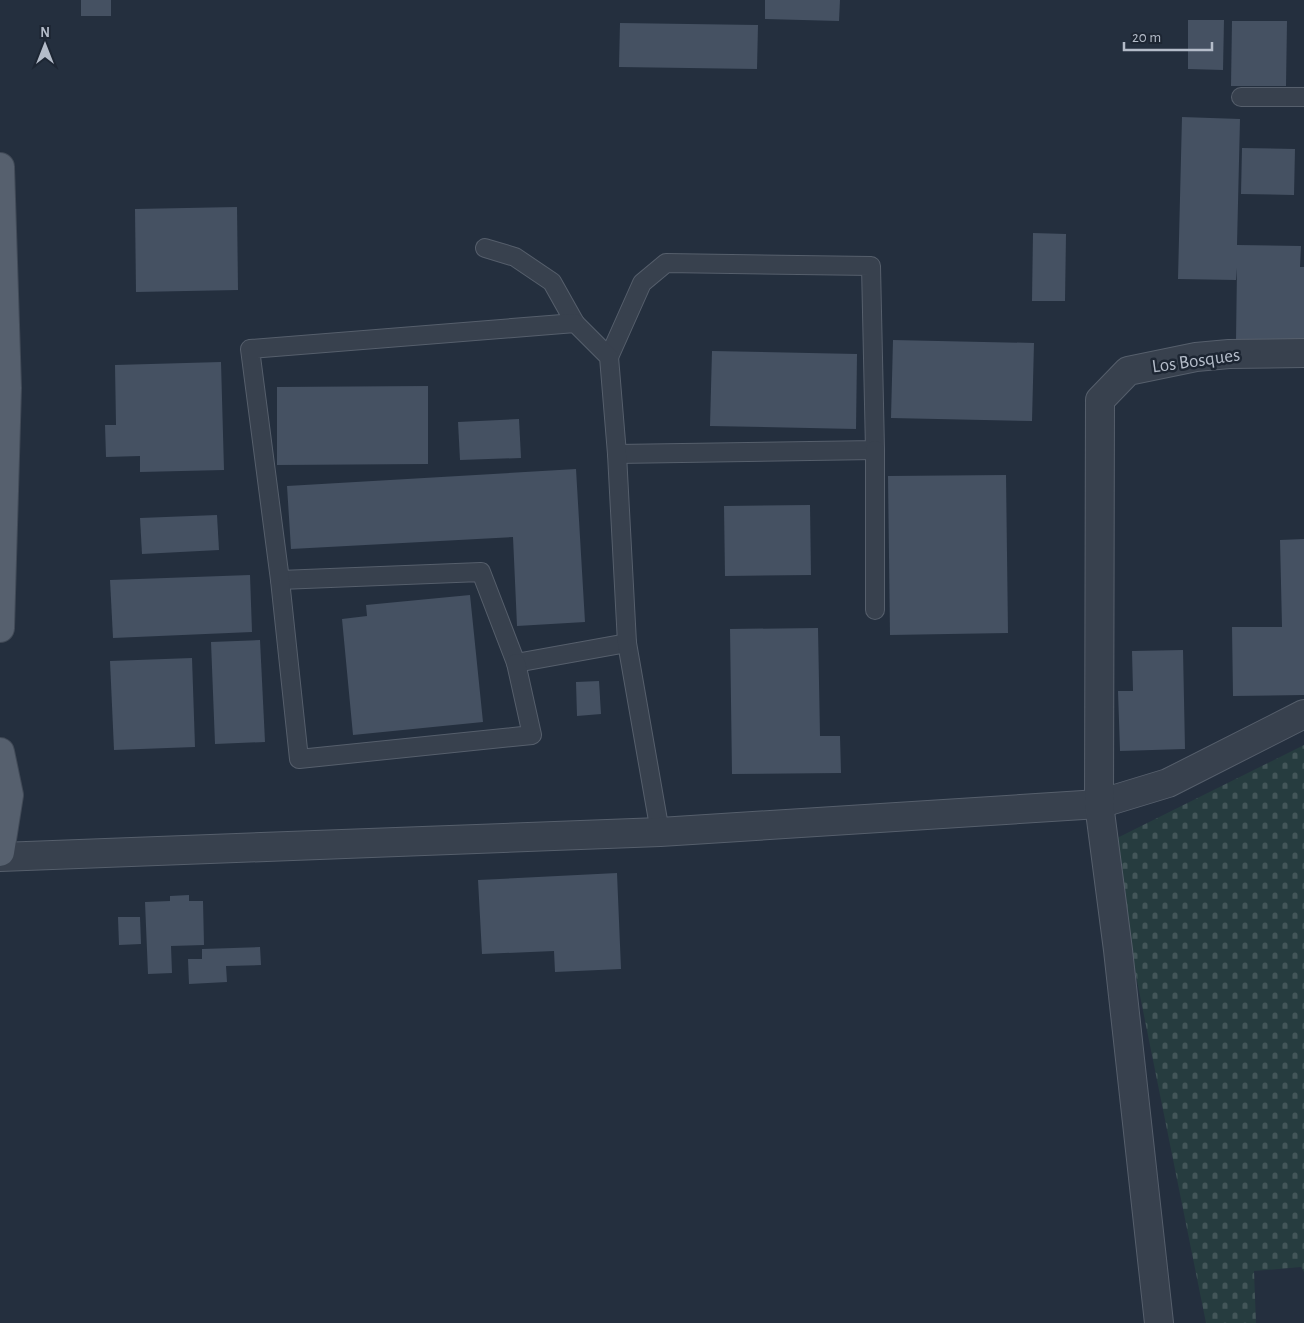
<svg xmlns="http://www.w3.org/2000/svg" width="1304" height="1323" viewBox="0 0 1304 1323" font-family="'Alegreya Sans',sans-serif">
	<defs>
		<pattern id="cemetery-stones" width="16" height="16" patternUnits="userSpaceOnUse" patternTransform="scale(1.25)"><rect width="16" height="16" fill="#263c3f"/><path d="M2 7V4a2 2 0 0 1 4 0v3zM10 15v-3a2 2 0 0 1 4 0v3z" fill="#435659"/></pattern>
	</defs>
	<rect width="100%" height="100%" fill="#242f3e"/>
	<path fill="url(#cemetery-stones)" d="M1304,745V1272L1301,1267L1254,1271L1256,1323H1206L1109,842Z"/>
	<g fill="#455162">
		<rect x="81" y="0" width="30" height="16"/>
		<path d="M765,0H840L839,21L765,19Z"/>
		<path d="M1188,20H1224L1223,70L1188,69Z"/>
		<path d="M1232,21H1287L1286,86H1231Z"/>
		<path d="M620,23L758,25L757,69L619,67Z"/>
		<path d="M1182,117L1240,119L1237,245L1301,246L1300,267H1304V341L1236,340L1237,268L1236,280L1178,279Z"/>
		<path d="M1242,148L1295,149L1294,195L1241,194Z"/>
		<path d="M237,207L238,290L136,292L135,209Z"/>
		<path d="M1033,233L1066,234L1065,301H1032Z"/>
		<path d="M893,340L1034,343L1032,421L891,418Z"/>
		<path d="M712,351L857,354L856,429L710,426Z"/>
		<path d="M221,362L224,470L140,472V456L106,457L105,425H116L115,365Z"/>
		<path d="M428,386V464L277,465V387Z"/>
		<path d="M519,419L521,458L460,460L458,422Z"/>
		<path d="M576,469L585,622L517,626L513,537L291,549L287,486Z"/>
		<path d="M1006,475L1008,633L890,635L888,476Z"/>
		<path d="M810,505L811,575L725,576L724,506Z"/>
		<path d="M217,515L219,550L142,554L140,518Z"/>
		<path d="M1304,539V695L1233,696L1232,627H1282L1280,540Z"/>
		<path d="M250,575L252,632L113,638L110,580Z"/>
		<path d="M470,595L483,722L353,735L342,619L367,616L366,605Z"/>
		<path d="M818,628L820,736H840L841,773L732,774L730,629Z"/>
		<path d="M260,640L265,742L215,744L211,642Z"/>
		<path d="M1183,650L1185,749L1120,751L1118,691H1133L1132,651Z"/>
		<path d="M192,658L195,747L114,750L110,661Z"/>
		<path d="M599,681L601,714L577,716L576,682Z"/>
		<path d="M617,873L621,969L555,972L554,951L482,954L478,880Z"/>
		<path d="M189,895V901H203L204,945L171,946L172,973L148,974L145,902L170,901V896Z"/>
		<path d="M118,917H140L141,944L119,945Z"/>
		<path d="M260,947L261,965L226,966L227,982L189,984L188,959H202V949Z"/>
	</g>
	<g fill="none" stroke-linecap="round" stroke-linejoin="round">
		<g stroke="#565f6c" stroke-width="20">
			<g id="service">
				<path d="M1241,97H1304"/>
				<path d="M485,248L515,257L552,282L575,323"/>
				<path d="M609,357L642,283L666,263L871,266L875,450L617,454"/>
				<path d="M875,450V610"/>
				<path d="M280,580L481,572L516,663L627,643"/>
				<path d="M516,663L532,735L299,759L280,580L250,349L575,323L609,357L617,454L627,643L660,832"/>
			</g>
		</g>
		<g stroke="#565f6c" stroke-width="30">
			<g id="minor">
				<path d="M0,857L660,832L1099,804L1168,783L1304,714"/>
				<path d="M1159,1323L1118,950L1099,804L1100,400L1128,371L1196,357L1229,354L1304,353"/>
			</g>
		</g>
		<g stroke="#414a57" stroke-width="30">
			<g id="primary">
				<path d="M0,167L7,388L0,628"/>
				<path d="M0,752L9,795L0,852"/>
			</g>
		</g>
		<use href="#service" stroke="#38414e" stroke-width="18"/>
		<use href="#minor" stroke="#38414e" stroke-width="28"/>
		<use href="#primary" stroke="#56606e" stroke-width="28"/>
	</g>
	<g text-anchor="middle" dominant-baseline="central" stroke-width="5" stroke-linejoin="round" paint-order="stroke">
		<g font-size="19" fill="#b4bcc9" stroke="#1d2633">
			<text transform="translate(1196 361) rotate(-8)">Los Bosques</text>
		</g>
	</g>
	<g transform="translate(45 45)" stroke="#1d2633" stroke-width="4" paint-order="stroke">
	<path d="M0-4L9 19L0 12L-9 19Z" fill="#b4bcc9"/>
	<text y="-8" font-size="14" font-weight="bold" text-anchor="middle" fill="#b4bcc9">N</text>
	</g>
	<path d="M1124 42v8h88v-8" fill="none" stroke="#b4bcc9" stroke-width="2.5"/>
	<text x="1132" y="42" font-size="15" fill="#b4bcc9" stroke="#1d2633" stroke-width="4" paint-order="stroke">20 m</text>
</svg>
